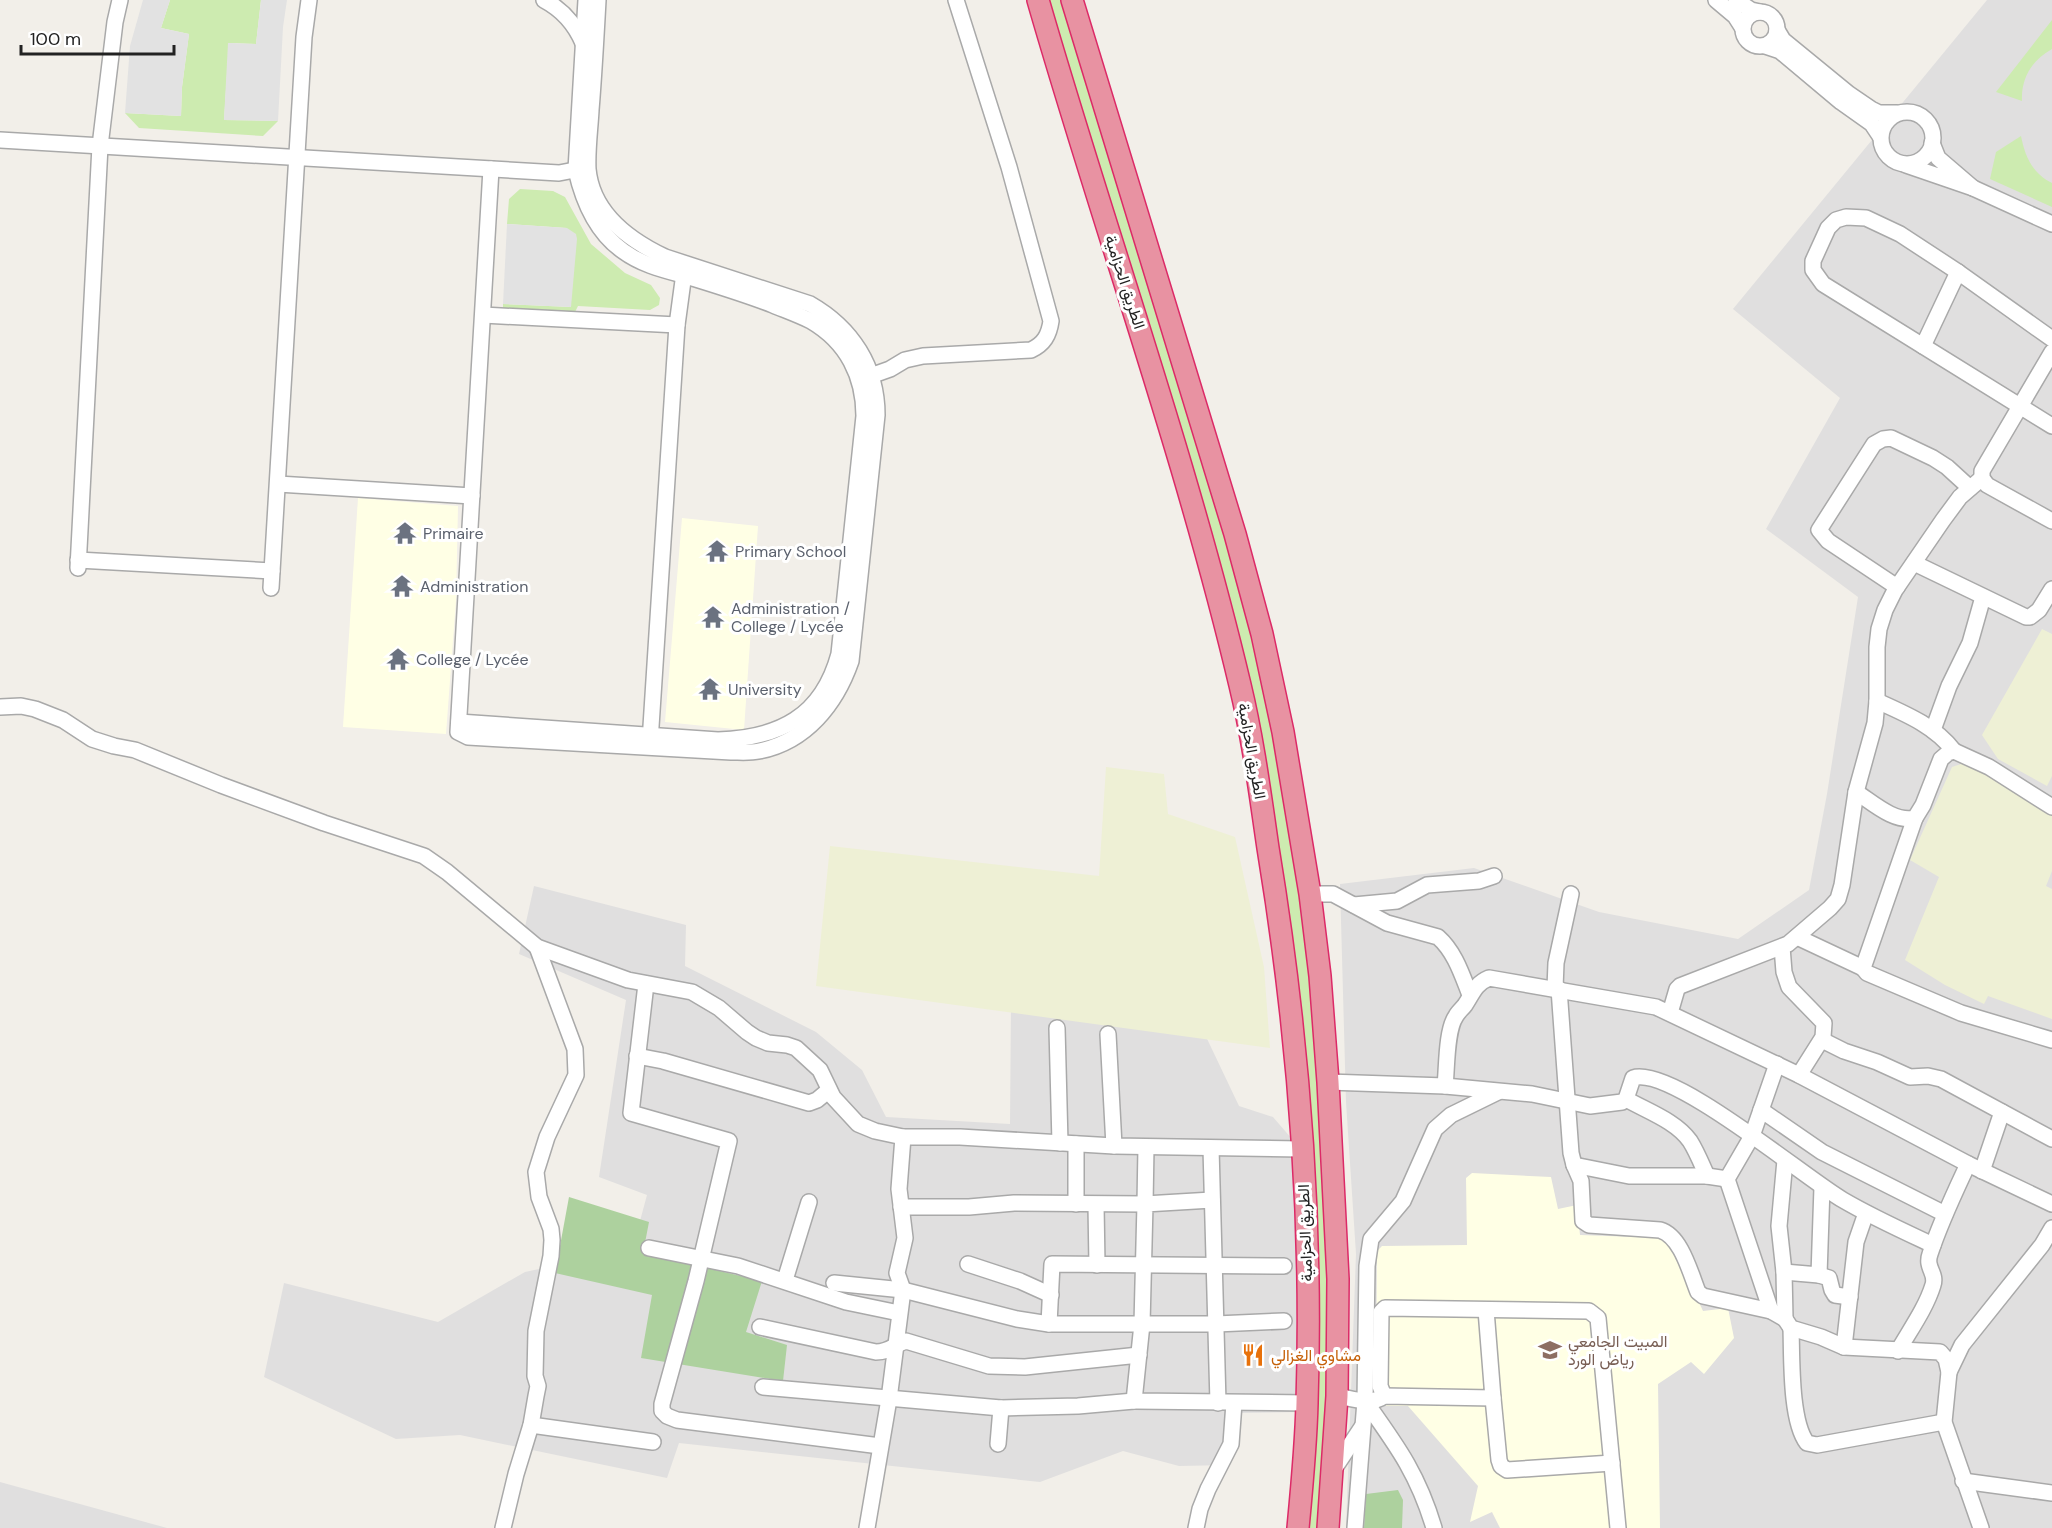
<svg xmlns="http://www.w3.org/2000/svg" width="2052" height="1528" viewBox="0 0 2052 1528" font-family="'DM Sans',Vazirmatn,sans-serif">
	<rect width="100%" height="100%" fill="#f2efe9"/>
	<g fill="#e0dfdf">
		<path d="M1987,0H2052V1528H1346L1356,1254L1346,1102L1340,884L1474,868L1599,912L1738,939L1809,890L1827,794L1858,597L1766,529L1840,398L1733,309Z"/>
		<path d="M534,886L686,925L685,966L816,1032L862,1070L886,1117L1010,1124L1011,1003L1200,1024L1239,1106L1273,1117L1292,1139L1299,1327L1298,1412L1242,1413L1239,1446L1229,1465L1179,1466L1123,1451L1040,1482L679,1443L667,1478L460,1435L396,1439L264,1377L284,1283L438,1322L525,1272L567,1263L626,1273L647,1195L599,1177L626,1000L519,954Z"/>
		<path d="M0,1482L167,1528H0Z"/>
	</g>
	<g fill="#ffffe5">
		<path d="M358,498L458,506L456,600L446,734L343,727Z"/>
		<path d="M682,518L758,526L744,730L665,722Z"/>
		<path d="M1472,1173L1551,1177L1558,1209L1577,1205L1580,1235L1663,1238L1672,1244L1703,1311L1728,1308L1734,1338L1704,1374L1691,1362L1658,1384L1660,1528H1500L1492,1512L1470,1522L1478,1486L1408,1406H1382L1376,1392L1377,1251L1382,1246L1467,1245L1466,1178Z"/>
	</g>
	<g fill="#eef0d5">
		<path d="M2042,629L2052,634V776L2047,786L1998,759L1982,735Z"/>
		<path d="M1964,763L2052,812V871L2046,886L2052,889V1019L1988,996L1984,1004L1945,985L1905,960L1939,877L1910,860L1952,767Z"/>
		<path d="M1106,767L1164,774L1168,814L1235,837L1264,967L1270,1048L816,986L830,846L1099,876Z"/>
	</g>
	<g fill="#cdebb0">
		<path d="M170,0H261L256,44L229,43L224,120L278,121L263,136L139,128L125,113L181,116L182,87L189,34L161,28Z"/>
		<path d="M1042,0H1062L1213,484L1269,696L1314,971L1331,1313L1322,1528H1303L1313,1328L1251,714Z"/>
		<path d="M2052,20V49C2032,60 2021,78 2022,101L1996,92Z"/>
		<path d="M2021,136C2025,156 2032,173 2052,183V207L1990,179L1996,152Z"/>
		<path d="M520,189L553,191L565,197L591,244L625,273L651,285L660,298L659,305L650,310L578,306L574,314L503,310V304L571,307L567,228L507,224L509,199Z"/>
	</g>
	<g fill="#add19e">
		<path d="M569,1197L649,1222L643,1253L762,1281L746,1332L787,1345L783,1381L641,1358L652,1295L555,1273Z"/>
		<path d="M1398,1490L1403,1500L1402,1528H1364L1366,1494Z"/>
	</g>
	<g fill="#e2e2e2">
		<path d="M143,0H170L161,28L189,34L182,87L181,116L125,113L130,46Z"/>
		<path d="M261,0H287L283,27L278,121L224,120L228,43L256,44Z"/>
		<path d="M507,224L567,228L576,234L577,239L571,307L503,304Z"/>
	</g>
	<g fill="none" stroke-linecap="round" stroke-linejoin="round">
		<g stroke="#a9a9a9" stroke-width="18">
			<g id="minor">
				<path d="M544,0C563,10 575,24 583,43"/>
				<path d="M1716,0L1735,16L1742,27"/>
				<path d="M1736,0L1751,10L1760,12"/>
				<circle cx="1760" cy="29" r="17"/>
				<path d="M1777,30L1783,40L1849,94L1871,109L1879,113H1897"/>
				<path d="M1765,46L1780,51L1841,102L1872,124L1880,136"/>
				<circle cx="1907" cy="138" r="26"/>
				<path d="M0,140L559,173L585,168"/>
				<path d="M1906,165L1973,188L1938,158L1932,143"/>
				<path d="M491,169L458,732L468,737L731,752C740,752 750,753 759,751C806,742 836,704 851,661L877,415C877,367 852,328 810,304L665,257C629,240 592,213 588,169C587,150 590,129 591,110C594,73 596,37 598,0"/>
				<path d="M1973,188L2052,224"/>
				<path d="M483,315L677,325"/>
				<path d="M2052,339L1958,272L1900,234L1866,218L1846,217L1836,220L1828,228L1813,261V270L1823,284L2052,426"/>
				<path d="M1923,346L1958,272"/>
				<path d="M2052,352L1982,471V478L1987,485L2052,521"/>
				<path d="M862,379L890,369L905,360L923,356L1031,350C1044,344 1049,335 1051,321L1009,167L956,0"/>
				<path d="M278,484L472,496"/>
				<path d="M78,560L272,571"/>
				<path d="M1914,563L2026,617H2030L2039,610L2052,589"/>
				<path d="M78,568L100,146L115,22L120,0"/>
				<path d="M1897,587L1828,541L1819,530L1874,444L1883,439L1891,438L1933,458L1947,467L1970,488"/>
				<path d="M271,588L304,37L309,0"/>
				<path d="M1877,701C1906,714 1935,726 1954,751"/>
				<path d="M0,707L21,706L35,709L63,720L92,739L114,746L135,750L221,785L324,823L424,856L447,872L537,947L628,980L692,992L719,1008L747,1032L756,1038L768,1043L787,1045L796,1048L820,1070L833,1097L858,1124L875,1131L903,1137L899,1189L905,1238L897,1273L903,1290L889,1399L867,1528"/>
				<path d="M459,722L718,740C779,738 822,717 839,654L864,416C864,376 847,342 811,321C799,315 785,310 773,305C745,294 715,285 686,276C664,270 642,265 623,251C596,232 583,201 576,170L586,0"/>
				<path d="M1933,730L1949,686L1970,643L1983,597"/>
				<path d="M650,742L677,325L685,266"/>
				<path d="M1856,792C1872,802 1894,823 1915,818L1923,805L1941,759L1948,753L1954,751L1989,767L2052,807"/>
				<path d="M1915,818L1863,968L1867,973L1961,1013L2052,1040"/>
				<path d="M1310,894H1333L1387,923L1438,937C1455,952 1462,975 1470,995"/>
				<path d="M1354,905L1397,901L1427,885L1479,881L1494,876"/>
				<path d="M1797,937L1863,968"/>
				<path d="M1782,947L1784,972L1789,987L1824,1023L1823,1037L1799,1075"/>
				<path d="M646,984L631,1113L729,1141L696,1281L662,1404V1411L667,1416L677,1420L880,1446"/>
				<path d="M1555,988L1556,963L1571,894"/>
				<path d="M1559,989L1571,1153L1574,1165L1581,1181L1583,1221L1589,1225L1660,1230C1681,1236 1690,1272 1698,1292L1703,1296L1771,1311L1785,1319L1791,1328L1821,1337L1844,1347L1940,1352L1946,1359L1949,1372L1944,1422L1981,1528"/>
				<path d="M1670,1013L1677,989L1680,986L1788,944L1830,908L1838,899L1842,885L1856,792L1875,723L1877,701V647L1879,629L1885,610L1895,590L1943,520L1960,497L1982,478"/>
				<path d="M1057,1028L1060,1143"/>
				<path d="M1108,1034L1114,1146"/>
				<path d="M1822,1040L1844,1051L1877,1062L1910,1077L1928,1076L1941,1079L2052,1139"/>
				<path d="M637,1056L663,1061L809,1103L817,1100L829,1090"/>
				<path d="M1328,1082L1445,1086L1532,1094L1590,1106L1622,1102L1626,1099L1633,1078C1671,1065 1805,1178 1843,1200C1872,1217 1903,1231 1933,1245"/>
				<path d="M1445,1086C1447,1068 1446,1030 1456,1016C1458,1012 1462,1009 1465,1005C1473,993 1475,984 1489,978L1656,1007L1799,1075L1968,1164C1954,1194 1940,1223 1930,1254C1925,1268 1937,1273 1933,1285C1926,1308 1910,1330 1898,1351"/>
				<path d="M1626,1099C1647,1111 1676,1121 1690,1141C1697,1152 1702,1165 1707,1176"/>
				<path d="M1761,1110L1822,1152L1945,1214"/>
				<path d="M903,1137H960L1114,1146L1301,1149"/>
				<path d="M1211,1148L1218,1403"/>
				<path d="M1968,1164L2052,1204"/>
				<path d="M1574,1165L1629,1176H1707L1727,1179"/>
				<path d="M1982,1171L2002,1112"/>
				<path d="M1212,1200L1145,1204L1142,1324L1134,1401L1307,1403"/>
				<path d="M1076,1204V1144"/>
				<path d="M1096,1205L1097,1265"/>
				<path d="M901,1207H969L1014,1203L1145,1204L1146,1147"/>
				<path d="M649,1248L738,1266L846,1302L899,1313"/>
				<path d="M968,1264L1020,1281L1051,1295"/>
				<path d="M1784,1272L1819,1275L1822,1187"/>
				<path d="M1819,1275L1829,1278L1832,1290L1835,1295L1850,1297"/>
				<path d="M785,1280L809,1202"/>
				<path d="M834,1283L903,1290L1017,1319L1049,1324H1216L1284,1321"/>
				<path d="M1771,1311L1727,1179L1752,1136L1777,1064"/>
				<path d="M1785,1319L1784,1272L1779,1226L1785,1160"/>
				<path d="M1049,1324L1052,1264L1284,1266"/>
				<path d="M760,1327L876,1352C890,1352 893,1345 906,1341L989,1366L1025,1367L1139,1355"/>
				<path d="M1791,1328C1792,1357 1790,1421 1807,1443L1817,1445L1944,1422"/>
				<path d="M1844,1347L1856,1242L1866,1213"/>
				<path d="M1949,1372L1962,1345L2042,1245L2052,1228"/>
				<path d="M763,1387L1001,1408L1078,1406L1134,1401"/>
				<path d="M1337,1396C1351,1398 1371,1406 1384,1396L1493,1398L1486,1310"/>
				<path d="M1384,1396L1380,1386L1381,1312L1385,1308L1589,1311L1598,1318L1618,1528"/>
				<path d="M1493,1398L1499,1460L1501,1466L1507,1470L1612,1463"/>
				<path d="M1365,1401C1397,1446 1418,1474 1434,1528"/>
				<path d="M531,1425L653,1442"/>
				<path d="M998,1444L1001,1408"/>
				<path d="M1334,1469L1362,1427"/>
				<path d="M1963,1481L2052,1493"/>
				<path d="M503,1528L516,1474L531,1425L536,1396L538,1386L535,1376L536,1331L551,1256L552,1240L551,1229L539,1197L536,1172L547,1137L576,1075L575,1049L537,947"/>
				<path d="M1196,1528L1200,1509L1208,1489L1231,1444L1234,1403"/>
				<path d="M1355,1528L1365,1401L1367,1266L1371,1239L1403,1201L1435,1129L1451,1115L1498,1092"/>
			</g>
		</g>
		<g stroke="#dc2a67" stroke-width="24">
			<g id="highway">
				<path d="M1038,0C1104,229 1185,453 1240,685C1253,739 1260,793 1268,848C1298,1030 1313,1218 1307,1403C1306,1445 1302,1486 1298,1528"/>
				<path d="M1072,0L1235,534L1262,634L1283,732L1310,894L1320,976L1328,1082L1338,1279L1337,1396L1328,1528"/>
			</g>
		</g>
		<use href="#minor" stroke="#fff" stroke-width="15"/>
		<use href="#highway" stroke="#e892a2" stroke-width="21"/>
	</g>
	<defs>
		<g id="temple-bare" transform="scale(1.8)"><path d="M0-6L5-2H3V0L6.5 2.5H4V6H1.5V3h-3V6H-4V2.5H-6.5L-3 0V-2H-5Z" fill="#6b7280" stroke="#fff" stroke-width="2.5" paint-order="stroke"/></g>
		<g id="university-bare" transform="scale(1.8)"><path d="M0-5L7-2L0 1L-7-2ZM-4 1L0 2.5L4 1V4Q0 6-4 4Z" fill="#8d6e63" stroke="#fff" stroke-width="2.5" paint-order="stroke"/></g>
		<g id="restaurant-bare" transform="scale(1.8)"><path d="M-5-6h1v4h1v-4h1v4h1v-4h1v5L-1.5 .5V6h-2V.5L-5-1ZM5-6V6H3V1.5H1.5Q1.5-4 5-6Z" fill="#e8710a" stroke="#fff" stroke-width="2.5" paint-order="stroke"/></g>
	</defs>
	<g fill-rule="evenodd">
		<use href="#temple-bare" x="405" y="533"/>
		<use href="#temple-bare" x="717" y="551"/>
		<use href="#temple-bare" x="402" y="586"/>
		<use href="#temple-bare" x="713" y="617"/>
		<use href="#temple-bare" x="398" y="659"/>
		<use href="#temple-bare" x="710" y="689"/>
		<use href="#university-bare" x="1550" y="1350"/>
		<use href="#restaurant-bare" x="1253" y="1355"/>
	</g>
	<g text-anchor="middle" dominant-baseline="central" stroke-width="6" stroke-linejoin="round" paint-order="stroke">
		<g font-size="16" fill="#222" stroke="#fff">
			<text transform="translate(1125 282) rotate(72)">الطريق الحزامية</text>
			<text transform="translate(1252 751) rotate(80)">الطريق الحزامية</text>
			<text transform="translate(1305 1233) rotate(-92)">الطريق الحزامية</text>
		</g>
		<g font-size="16" fill="#5b616d" stroke="#fff" text-anchor="start">
			<text x="423" y="533">Primaire</text>
			<text x="735" y="551">Primary School</text>
			<text x="420" y="586">Administration</text>
			<text x="731" y="608">Administration /<tspan x="731" dy="18">College / Lycée</tspan></text>
			<text x="416" y="659">College / Lycée</text>
			<text x="728" y="689">University</text>
		</g>
		<g font-size="16" fill="#785e54" stroke="#fff" text-anchor="start">
			<text x="1568" y="1341">المبيت الجامعي<tspan x="1568" dy="18">رياض الورد</tspan></text>
		</g>
		<g font-size="16" fill="#c56008" stroke="#fff" text-anchor="start">
			<text x="1271" y="1355">مشاوي الغزالي</text>
		</g>
	</g>
	<path d="M21 45v9h153v-9" fill="none" stroke="#222222" stroke-width="3"/>
	<text x="30" y="45" font-size="18" fill="#222222" stroke="#ffffff" stroke-width="4.5" paint-order="stroke">100 m</text>
</svg>
